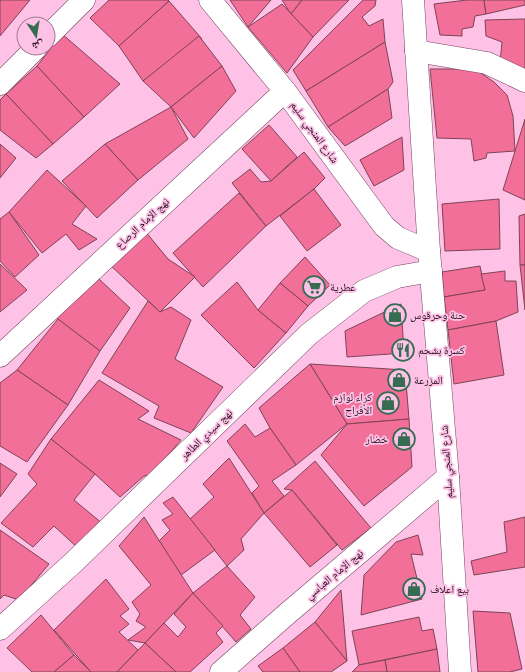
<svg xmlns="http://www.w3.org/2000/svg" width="525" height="672" viewBox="0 0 525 672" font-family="'IBM Plex Sans','Noto Naskh Arabic',sans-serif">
	<rect width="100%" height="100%" fill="#fdc2e6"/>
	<g fill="#f26f9a" stroke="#7e4455">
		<path d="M0,0H30L0,36Z"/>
		<path d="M109,0H168L169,1L119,46L90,18Z"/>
		<path d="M230,0H271L248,27Z"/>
		<path d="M282,0H302L291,14Z"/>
		<path d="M302,0H349L313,37L291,14Z"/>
		<path d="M363,0H376L375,6L362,17L369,26L383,19L385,42L306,91L293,70Z"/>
		<path d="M467,0H484L486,14L475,16L473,27L462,29V36L440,35L434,4Z"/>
		<path d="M484,0H525V5L486,14Z"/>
		<path d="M169,1L202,39L143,81L119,46Z"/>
		<path d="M282,4L313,37L287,73L248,27Z"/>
		<path d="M525,19V72L500,63L502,42L486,36L485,20Z"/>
		<path d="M62,34L120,84L84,117L37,66Z"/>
		<path d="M199,36L222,66L171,107L143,81Z"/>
		<path d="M385,42L393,82L388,89L328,127L306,91Z"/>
		<path d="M37,66L84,117L53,144L6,94Z"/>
		<path d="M222,66L236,91L194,138L171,107Z"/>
		<path d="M430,69H475L494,82L507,95L513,116L515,151L487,153L486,158L474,161L471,139L437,138Z"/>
		<path d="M388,89L392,118L345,146L328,127Z"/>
		<path d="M6,94L53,144L36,158L0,130V100Z"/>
		<path d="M171,107L188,139L138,180L105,144Z"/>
		<path d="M525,119V200L503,190Z"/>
		<path d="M269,125L297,157L271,181L242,149Z"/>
		<path d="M402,137L404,170L374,186L360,160Z"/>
		<path d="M0,144L16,158L0,178Z"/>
		<path d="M105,144L138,180L97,218L62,181Z"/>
		<path d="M304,152L325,178L314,189L266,226L232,183L250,169L261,182L271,181Z"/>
		<path d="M47,170L86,206L72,224L97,239L79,250L66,234L42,253L9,212Z"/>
		<path d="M314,189L341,225L307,251L280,216Z"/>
		<path d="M239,193L266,226L203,287L173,253Z"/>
		<path d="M499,199L500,249L445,251L442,204Z"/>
		<path d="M9,212L39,255L15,277L0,261V219Z"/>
		<path d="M525,214V265H520L519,216Z"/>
		<path d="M145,231L168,259L195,277L160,312L108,263Z"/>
		<path d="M305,257L330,285L308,306L280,283Z"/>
		<path d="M0,264L27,290L0,312Z"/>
		<path d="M520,265H525V310Z"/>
		<path d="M480,266L485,290L444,297L442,272Z"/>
		<path d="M505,271V281H516L518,312L496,321L448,330L444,297L485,290L481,274Z"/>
		<path d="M99,279L130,308L100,351L55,317Z"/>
		<path d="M237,282L258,310L286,333L254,368L201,315Z"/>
		<path d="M280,283L308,306L286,333L258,310Z"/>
		<path d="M148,301L160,312L171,307L191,320L175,359L223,387L191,433L154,418L159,406L102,373Z"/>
		<path d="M401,304L404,353L347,357L345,331Z"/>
		<path d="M58,319L100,351L68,405L17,370Z"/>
		<path d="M496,321L504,375L454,384L448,330Z"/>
		<path d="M310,364L405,370L409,419L347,424Z"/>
		<path d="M310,364L347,424L296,465L270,428L259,408Z"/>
		<path d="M17,370L68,405L27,462L0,446V383Z"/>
		<path d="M99,380L149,411L138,419L181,440L151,475L144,476L120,497L95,474L51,439Z"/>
		<path d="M409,419L412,467L364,506L321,455L347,424Z"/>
		<path d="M245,424L255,437L270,428L296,465L272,481L284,496L264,513L252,493L259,486L227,441Z"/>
		<path d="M51,439L95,474L74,500L103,524L79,549L54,526L33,547L1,523L37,484L28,474Z"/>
		<path d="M229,458L264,513L241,539L244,550L227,566L190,519L214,497L203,484Z"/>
		<path d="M315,461L371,528L342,550L292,490L284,489Z"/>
		<path d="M0,463L17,474L0,497Z"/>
		<path d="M292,490L337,545L310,567L264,513Z"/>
		<path d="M173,497L215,550L181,575L159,541L170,530L162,520L173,514L163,503Z"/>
		<path d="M144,517L193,593L145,643L128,640L146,627L136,621L140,614L132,602L151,585L119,546Z"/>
		<path d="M525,517V567L474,575L471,561L507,552L504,522Z"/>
		<path d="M0,530L49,564L19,600L4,595L0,599Z"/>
		<path d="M418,535L423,555L411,554L422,599L361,615L364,575L396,542Z"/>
		<path d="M227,566L255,597L240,615L251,629L236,642L193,593Z"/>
		<path d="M106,579L129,609L120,616L129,624L119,632L138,650L117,672H91L54,630Z"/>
		<path d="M341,590L347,661L315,622Z"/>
		<path d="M193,593L223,626L216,633L223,642L190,672H176L145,643L164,623L178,637L186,627L174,614Z"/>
		<path d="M473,611L510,613L522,669L510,672H478Z"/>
		<path d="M41,615L74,655L54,672H32L7,648Z"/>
		<path d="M419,617L422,631L433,629L437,649L359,665L352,631Z"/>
		<path d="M315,622L347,661L331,672H300L283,648Z"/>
		<path d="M145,643L176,672H120L118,671Z"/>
		<path d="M283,648L300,672H263L258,666Z"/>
		<path d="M437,649L440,672H387L385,660Z"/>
		<path d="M74,655L91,672H54Z"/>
		<path d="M385,660L387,672H352L359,665Z"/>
	</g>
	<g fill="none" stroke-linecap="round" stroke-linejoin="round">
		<g stroke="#754364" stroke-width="23">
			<g id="minor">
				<path d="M210,0L285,91L384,226L398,238L429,251"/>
				<path d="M413,0L429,251L448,477L460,672"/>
				<path d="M48,36L84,0"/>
				<path d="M416,51L487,63L525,81"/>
				<path d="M0,84L36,48"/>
				<path d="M0,356L285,91"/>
				<path d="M0,629L74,562L309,334L364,291L397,277L431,271"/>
				<path d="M221,672L288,613L448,477"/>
			</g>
		</g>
		<use href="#minor" stroke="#fff" stroke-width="22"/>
	</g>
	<defs>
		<g id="supermarket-ring" transform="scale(1.15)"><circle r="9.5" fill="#fdc2e6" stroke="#356c52" stroke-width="1.5"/><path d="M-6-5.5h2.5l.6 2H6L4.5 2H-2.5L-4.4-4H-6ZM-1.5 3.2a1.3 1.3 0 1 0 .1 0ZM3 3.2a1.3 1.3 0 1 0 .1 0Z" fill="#356c52"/></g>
		<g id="shop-ring" transform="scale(1.15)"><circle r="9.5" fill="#fdc2e6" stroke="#356c52" stroke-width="1.5"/><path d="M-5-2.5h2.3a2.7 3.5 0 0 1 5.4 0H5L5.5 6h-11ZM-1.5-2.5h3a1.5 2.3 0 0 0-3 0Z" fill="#356c52"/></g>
		<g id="restaurant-ring" transform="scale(1.15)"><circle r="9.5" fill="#fdc2e6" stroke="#356c52" stroke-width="1.5"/><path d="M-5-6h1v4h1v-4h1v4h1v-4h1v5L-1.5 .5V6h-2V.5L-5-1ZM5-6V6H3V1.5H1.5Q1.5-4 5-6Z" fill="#356c52"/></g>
	</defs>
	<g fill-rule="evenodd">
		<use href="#supermarket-ring" x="314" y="287"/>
		<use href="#shop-ring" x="395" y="315"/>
		<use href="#restaurant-ring" x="403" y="350"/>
		<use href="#shop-ring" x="399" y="380"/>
		<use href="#shop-ring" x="388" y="403"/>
		<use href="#shop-ring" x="404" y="439"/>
		<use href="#shop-ring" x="414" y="589"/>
	</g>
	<g text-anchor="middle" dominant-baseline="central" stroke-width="3.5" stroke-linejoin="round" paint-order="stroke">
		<g font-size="11" fill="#26121f" stroke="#fdc2e6">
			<text transform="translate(315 132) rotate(54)">شارع المنجي سليم</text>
			<text transform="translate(142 223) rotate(-43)">نهج الإمام الرصاع</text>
			<text transform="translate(206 434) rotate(-44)">نهج سيدي الطاهر</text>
			<text transform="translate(446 462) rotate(-94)">شارع المنجي سليم</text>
			<text transform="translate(334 574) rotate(-40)">نهج الإمام العباسي</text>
		</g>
		<g font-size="11" fill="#26121f" stroke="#fdc2e6" text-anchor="start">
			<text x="330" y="287">عطرية</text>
			<text x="410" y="315">حنة وحرقوس</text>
			<text x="418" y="350">كسرة بشحم</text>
			<text x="414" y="380">المزرعة</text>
			<text x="372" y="397" text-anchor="end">كراء لوازم<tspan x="372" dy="13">الأفراح</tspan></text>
			<text x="388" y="439" text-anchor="end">خضار</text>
			<text x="430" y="589">بيع اعلاف</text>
		</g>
	</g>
	<g transform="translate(36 36) rotate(168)"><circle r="19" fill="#fdc2e6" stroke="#a77c96"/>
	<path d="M0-3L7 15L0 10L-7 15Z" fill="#356c52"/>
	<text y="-6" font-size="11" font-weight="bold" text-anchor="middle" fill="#26121f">ش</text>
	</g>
</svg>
